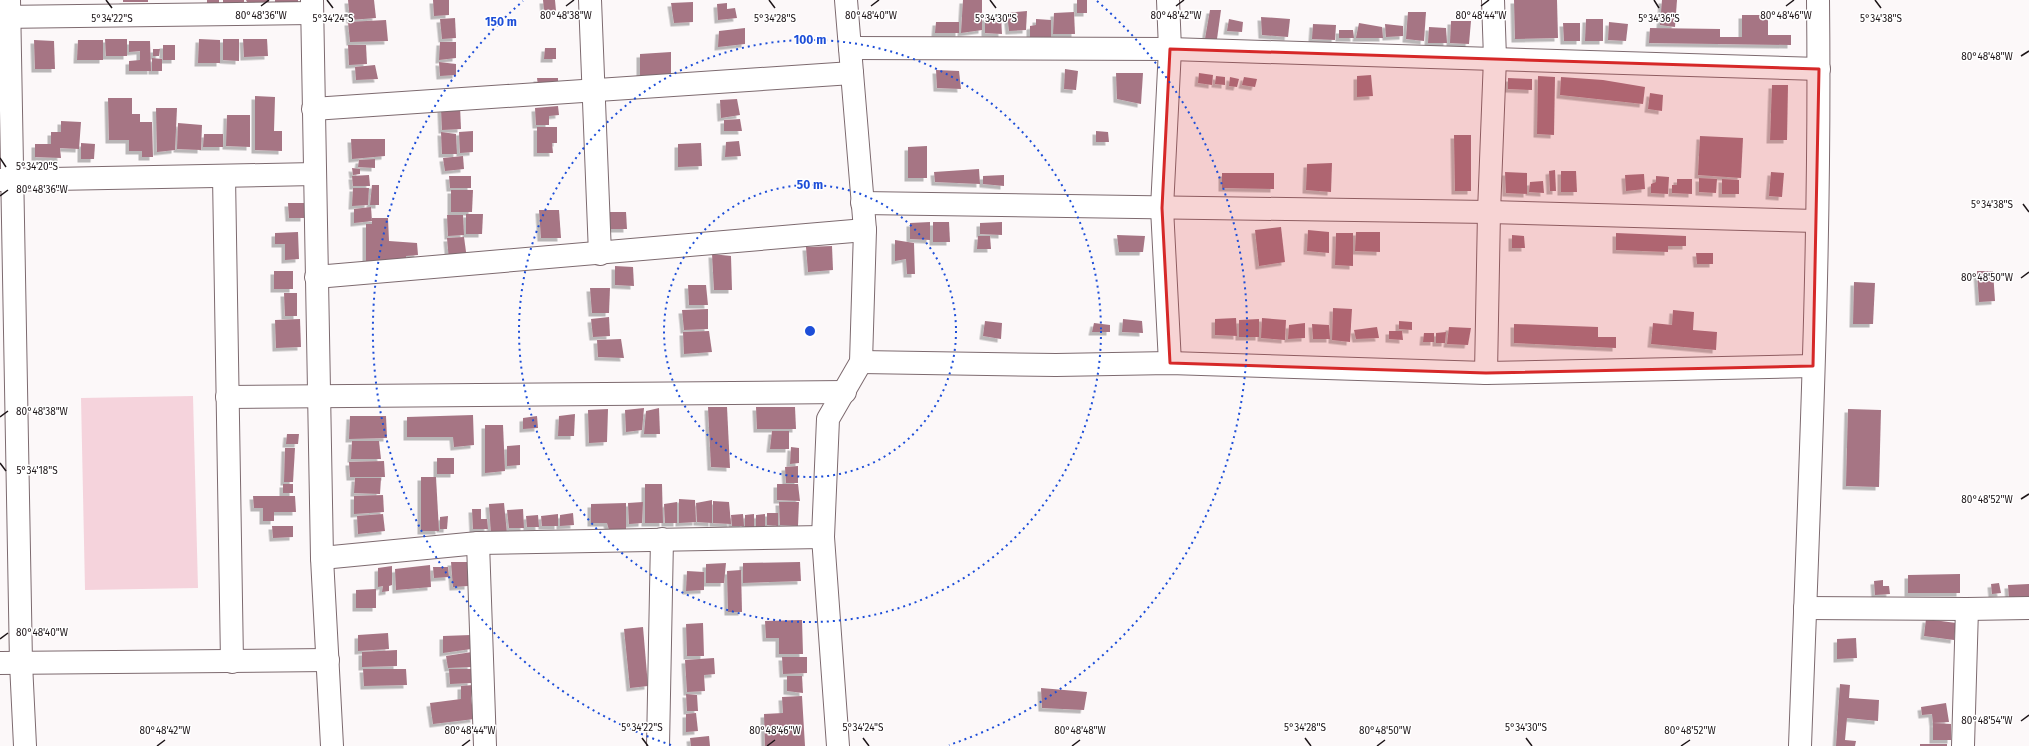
<svg xmlns="http://www.w3.org/2000/svg" width="2029" height="746" viewBox="0 0 2029 746" font-family="'Fira Sans',sans-serif">
	<defs>
		<filter id="shadow"><feDropShadow dx="-3.5" dy="3.5" stdDeviation="0" flood-color="#0004"/></filter>
	</defs>
	<rect width="100%" height="100%" fill="#fcf8f9"/>
	<path fill="#f5d3dc" d="M193,396L198,588L85,590L81,398Z"/>
	<g fill="#a67584" filter="url(#shadow)">
		<rect x="123" y="0" width="25" height="2"/>
		<rect x="207" y="0" width="12" height="4"/>
		<rect x="223" y="0" width="21" height="3"/>
		<path d="M246,0H269V2H247Z"/>
		<path d="M275,0H298V7L275,4Z"/>
		<path d="M348,0H374L376,18L350,20Z"/>
		<path d="M433,0H449V15L434,16Z"/>
		<path d="M543,0H555L556,11L544,10Z"/>
		<path d="M963,0H982V30L961,33Z"/>
		<rect x="1077" y="0" width="10" height="13"/>
		<path d="M1514,0H1557L1558,38L1515,39Z"/>
		<path d="M1662,0H1677L1675,27L1660,25Z"/>
		<path d="M693,2V22L674,23L671,3Z"/>
		<path d="M727,3V9L735,8L737,18L718,20L717,4Z"/>
		<path d="M1210,10H1221L1217,39H1205Z"/>
		<path d="M1027,11L1026,30L1009,31L1007,13Z"/>
		<path d="M1074,12L1075,34H1053L1054,13Z"/>
		<path d="M1408,12H1426L1424,41L1406,39Z"/>
		<path d="M1742,15H1768V35H1791V45L1649,43L1650,28L1720,29V37H1742Z"/>
		<path d="M985,17H1001L1002,34L985,33Z"/>
		<path d="M1261,17L1290,19L1288,37L1262,35Z"/>
		<path d="M455,18L456,38L442,39L440,19Z"/>
		<path d="M1036,19L1051,20V37H1030V26L1036,25Z"/>
		<path d="M1229,19L1243,22L1242,32L1227,31Z"/>
		<path d="M1586,19H1603V41H1585Z"/>
		<path d="M386,20L388,41L350,42L348,22Z"/>
		<path d="M1451,21H1471L1469,44L1450,43Z"/>
		<path d="M936,22H959V33H935Z"/>
		<path d="M1609,22L1628,24L1626,41L1608,40Z"/>
		<path d="M1359,23L1382,27L1383,38H1356Z"/>
		<path d="M1563,23H1580V41H1564Z"/>
		<path d="M1313,24L1336,25L1335,40L1312,39Z"/>
		<path d="M1385,24L1403,26V36L1386,37Z"/>
		<path d="M1429,27L1446,28L1447,43H1428Z"/>
		<path d="M745,28V44L718,47L719,31Z"/>
		<path d="M1339,30H1353L1354,38H1339Z"/>
		<path d="M105,39H127V56H106Z"/>
		<path d="M199,39L220,40V63H198Z"/>
		<path d="M223,39H239V61L223,60Z"/>
		<path d="M243,39H267L268,56L244,57Z"/>
		<path d="M34,40L54,41L55,69H35Z"/>
		<path d="M78,40H103V60H77Z"/>
		<path d="M129,41H150L151,71H129V61L140,60V51L129,52Z"/>
		<path d="M440,42H456V58L439,60Z"/>
		<rect x="163" y="45" width="12" height="15"/>
		<path d="M348,45H366L367,64L349,65Z"/>
		<path d="M545,48H556V59H544Z"/>
		<path d="M153,49H160L159,56H153Z"/>
		<path d="M671,52V74L640,76V54Z"/>
		<path d="M152,58L162,59V71H152Z"/>
		<path d="M439,62L456,64V75L440,76Z"/>
		<path d="M375,65L378,79L356,80L355,67Z"/>
		<path d="M1065,69L1078,71L1076,90L1064,89Z"/>
		<path d="M936,70L959,71L961,89L937,88Z"/>
		<path d="M1116,73H1143L1141,104L1117,99Z"/>
		<path d="M1199,73L1213,75L1212,85L1198,83Z"/>
		<path d="M1371,75L1373,96L1357,97V76Z"/>
		<path d="M1216,76L1225,77V85L1215,84Z"/>
		<path d="M1538,76L1555,77L1554,135L1537,134Z"/>
		<path d="M1230,77L1239,79L1237,87L1229,86Z"/>
		<path d="M1244,77L1257,79L1255,87L1242,85Z"/>
		<path d="M1561,77L1603,80L1645,87L1643,104L1560,95Z"/>
		<path d="M537,78H558V89L538,86Z"/>
		<path d="M1508,78L1532,79V90L1508,89Z"/>
		<path d="M1772,85H1788L1787,140H1770Z"/>
		<path d="M1650,93L1663,95L1662,111L1648,109Z"/>
		<path d="M255,96L275,97L274,131H282V151L255,150Z"/>
		<path d="M108,98H132V114H140V122H152L153,157H142V151H129V140H109Z"/>
		<path d="M737,99L740,115L721,118L720,100Z"/>
		<path d="M460,106L461,129L442,130L441,109Z"/>
		<path d="M558,106L559,115L549,116V125H536L535,108Z"/>
		<path d="M156,108H177L175,150L157,152Z"/>
		<path d="M227,115H250V147L226,146Z"/>
		<path d="M740,119L742,131H724V120Z"/>
		<path d="M61,121L81,122L79,149L60,148L61,158L35,157V144H51V132H61Z"/>
		<path d="M178,123L202,125L201,150L177,149Z"/>
		<path d="M537,127H557V143H552L553,153H537Z"/>
		<path d="M473,131V152L460,153L459,132Z"/>
		<path d="M1096,131L1108,132L1109,142H1096Z"/>
		<path d="M441,132L456,134L457,154H442Z"/>
		<path d="M204,134H223V147H203Z"/>
		<path d="M1454,135H1471V191H1455Z"/>
		<path d="M1700,136L1743,138L1741,178L1698,175Z"/>
		<path d="M351,139H385V156L352,159Z"/>
		<path d="M739,141L741,156L725,157L726,142Z"/>
		<path d="M81,143L95,144L94,159H81Z"/>
		<path d="M701,143L702,166L678,167V144Z"/>
		<path d="M927,146V178H908V147Z"/>
		<path d="M463,156L464,169L445,171L443,158Z"/>
		<path d="M375,159V168L358,167L359,160Z"/>
		<path d="M1332,163L1331,192L1306,190L1307,164Z"/>
		<path d="M352,168L360,169V174L353,175Z"/>
		<path d="M979,169L980,184L935,182L934,172Z"/>
		<path d="M1555,170L1556,191H1550L1549,171Z"/>
		<path d="M1561,171H1576L1577,192H1561Z"/>
		<path d="M1505,172L1527,173V194L1506,193Z"/>
		<path d="M1771,172L1784,173L1782,197L1769,196Z"/>
		<path d="M1222,173H1274V189L1222,188Z"/>
		<path d="M1644,174L1645,189L1626,191L1625,175Z"/>
		<path d="M369,175L370,186H353L352,176Z"/>
		<path d="M1004,175V186L983,184V176Z"/>
		<path d="M449,176H471V188H450Z"/>
		<path d="M1656,176L1669,177L1668,194L1651,193V184L1656,182Z"/>
		<path d="M1699,178L1717,179L1716,193L1699,192Z"/>
		<path d="M1677,179H1692V194L1672,193V185H1677Z"/>
		<path d="M1722,179L1739,180V194H1722Z"/>
		<path d="M1543,181L1544,193L1529,192L1530,182Z"/>
		<path d="M372,185H379V205H370Z"/>
		<path d="M353,188H369L368,205L352,206Z"/>
		<path d="M451,190H473L472,212H451Z"/>
		<path d="M288,203H304V218H289Z"/>
		<path d="M371,207L372,221L354,223V209Z"/>
		<path d="M539,210H559L561,238H541Z"/>
		<path d="M607,212H626L627,229H609Z"/>
		<path d="M466,214H483L482,234H466Z"/>
		<path d="M447,215H463L464,235L448,236Z"/>
		<path d="M372,218H388L389,241L417,243L418,255L406,256V262L366,261V224H372Z"/>
		<path d="M930,222V240L910,239V223Z"/>
		<path d="M933,222H949L950,242H933Z"/>
		<path d="M1002,222V235L980,234V223Z"/>
		<path d="M1281,227L1285,262L1259,266L1255,230Z"/>
		<path d="M1308,230L1329,232V253L1307,251Z"/>
		<path d="M298,232L299,259L285,260V244H275V233Z"/>
		<path d="M1356,232H1380V252L1355,251Z"/>
		<path d="M1336,233H1353V266L1335,265Z"/>
		<path d="M1616,233L1686,236V246H1668V252L1616,250Z"/>
		<path d="M1117,235L1145,236L1143,252H1119Z"/>
		<path d="M1512,235L1524,236L1525,248H1512Z"/>
		<path d="M978,236H990L991,249H977Z"/>
		<path d="M464,237L467,259L449,260L447,238Z"/>
		<path d="M895,240L914,243L915,274H907L906,259L895,261Z"/>
		<path d="M832,246L833,270L808,272L806,247Z"/>
		<path d="M1696,253H1713V264H1697Z"/>
		<path d="M712,254L731,256L732,290H714Z"/>
		<path d="M615,266L633,267L634,286L615,285Z"/>
		<rect x="274" y="271" width="19" height="18"/>
		<path d="M1977,271H1993L1995,301L1979,302Z"/>
		<path d="M1854,282L1875,283L1873,324H1853Z"/>
		<path d="M688,285H706L708,305H689Z"/>
		<path d="M590,288H610L609,313H592Z"/>
		<path d="M284,293H297V316H285Z"/>
		<path d="M1333,308L1352,309L1350,342L1332,340Z"/>
		<path d="M708,309V329L684,330L682,310Z"/>
		<path d="M1673,310L1694,312L1693,330L1717,332L1716,350L1651,344L1653,323L1672,325Z"/>
		<path d="M609,317L610,336L593,337L591,319Z"/>
		<path d="M1236,318L1237,336L1215,335V319Z"/>
		<path d="M1262,318L1286,320L1285,340L1261,338Z"/>
		<path d="M300,319L301,347L276,348L275,320Z"/>
		<path d="M1123,319L1142,321L1143,333L1122,332Z"/>
		<path d="M1259,319V337H1239V320Z"/>
		<path d="M985,321L1002,323L1001,339L983,336Z"/>
		<path d="M1399,321L1412,322V330L1399,329Z"/>
		<path d="M1094,323L1110,325V332H1092Z"/>
		<path d="M1305,323V338L1288,339L1289,325Z"/>
		<path d="M1312,324L1329,325L1330,339H1313Z"/>
		<path d="M1514,324L1598,327V337H1616V348L1514,343Z"/>
		<path d="M1377,327L1379,338L1356,339L1354,330Z"/>
		<path d="M1449,327L1471,328L1468,345L1447,344Z"/>
		<path d="M709,331L712,352L684,354L683,332Z"/>
		<path d="M1389,331H1402L1403,340L1389,339Z"/>
		<path d="M1446,332L1445,343H1436V333Z"/>
		<path d="M1424,333H1434V342H1423Z"/>
		<path d="M621,339L624,358L598,357L597,340Z"/>
		<path d="M708,407H727L730,468L711,467Z"/>
		<path d="M756,407H795L796,429H757Z"/>
		<path d="M644,408L642,430L626,432L625,410Z"/>
		<path d="M659,408L660,434H644L646,411Z"/>
		<path d="M608,409L607,442L589,443L588,410Z"/>
		<path d="M1848,409L1881,410L1879,487L1846,486Z"/>
		<path d="M575,414L574,436H558L559,416Z"/>
		<path d="M473,415L474,445L454,447L453,437H407V417Z"/>
		<path d="M350,416H386L387,438L349,439Z"/>
		<path d="M537,416L538,428L523,429V418Z"/>
		<path d="M485,425H503L505,471L485,473Z"/>
		<path d="M772,431H789V449H770Z"/>
		<path d="M287,434H299L298,444H286Z"/>
		<path d="M352,441H379L381,459H351Z"/>
		<path d="M520,445V465L507,466V446Z"/>
		<path d="M791,447L799,448V463L790,464Z"/>
		<path d="M285,448H295L293,482H284Z"/>
		<rect x="437" y="458" width="17" height="16"/>
		<path d="M384,461L385,477H350L349,462Z"/>
		<path d="M798,466V483H786L785,467Z"/>
		<path d="M421,477H436L439,531H421Z"/>
		<path d="M355,478H381L380,494L354,493Z"/>
		<rect x="283" y="484" width="10" height="9"/>
		<path d="M645,484H662L663,523H645Z"/>
		<path d="M777,484H798L800,501L777,500Z"/>
		<path d="M383,495L384,512L354,514V496Z"/>
		<path d="M253,496H295L296,512H274V521H263V508H254Z"/>
		<path d="M679,499L695,500L696,522L679,523Z"/>
		<path d="M712,500V523L697,522L696,503Z"/>
		<path d="M713,501L729,502L731,524L713,523Z"/>
		<path d="M643,502L642,523L629,524L628,503Z"/>
		<path d="M677,502V523H665L664,504Z"/>
		<path d="M779,502H799L798,526L780,525Z"/>
		<path d="M504,503L507,534H491L489,504Z"/>
		<path d="M626,503V530H609L607,523H591V504Z"/>
		<path d="M472,509H481V519H487L488,529H473Z"/>
		<path d="M523,509L524,528H509L507,510Z"/>
		<path d="M573,513L574,525L560,526V515Z"/>
		<path d="M767,513H778V526L767,525Z"/>
		<path d="M383,514L385,531L358,534L357,516Z"/>
		<path d="M558,514V526H542L541,516Z"/>
		<path d="M743,514L744,526H732L731,515Z"/>
		<path d="M754,514V527H745V515Z"/>
		<path d="M765,514V526L756,527V515Z"/>
		<path d="M538,515L539,527H527L526,516Z"/>
		<path d="M448,516L447,529H440V517Z"/>
		<path d="M272,526H293V537L273,538Z"/>
		<path d="M451,562H468V586L453,587Z"/>
		<path d="M800,562L801,581L743,583V563Z"/>
		<path d="M726,563L724,583H706V564Z"/>
		<path d="M430,565L431,587L396,590L395,569Z"/>
		<path d="M392,566V585L389,586V591L382,592L383,586L378,587V568Z"/>
		<path d="M433,567H448L449,577L434,578Z"/>
		<path d="M741,570L742,612H728L727,571Z"/>
		<path d="M687,571L704,572V590L686,591Z"/>
		<path d="M1960,574V593H1908V575Z"/>
		<path d="M1883,580V586H1889L1890,594L1875,595L1874,581Z"/>
		<path d="M1999,583L2001,593L1992,594L1991,584Z"/>
		<path d="M2029,584V597L2009,598L2008,585Z"/>
		<path d="M376,589V608H356V590Z"/>
		<path d="M1926,619L1956,623L1954,640L1924,636Z"/>
		<path d="M802,620L803,654H779V638H766L765,621Z"/>
		<path d="M703,623L704,656H687L686,624Z"/>
		<path d="M643,627L648,686L630,688L624,629Z"/>
		<path d="M388,633L389,649L358,651V635Z"/>
		<path d="M471,635V649L443,653V636Z"/>
		<path d="M1856,638L1857,658L1837,659V639Z"/>
		<path d="M397,650V666L362,667V652Z"/>
		<path d="M472,652L471,667L448,668L446,656Z"/>
		<path d="M782,657H807V673L783,674Z"/>
		<path d="M714,658L715,674L704,675L705,691L687,692L685,660Z"/>
		<path d="M363,669H406L407,685L364,686Z"/>
		<path d="M449,669H472L471,683L450,684Z"/>
		<path d="M787,676H802L803,693L787,691Z"/>
		<path d="M1840,684L1850,685L1849,698L1879,700L1878,721L1847,718L1845,740L1856,741L1855,746H1836Z"/>
		<path d="M473,685L471,698L474,719L433,724L430,703L461,699V686Z"/>
		<path d="M1041,688L1087,692L1084,710L1042,708Z"/>
		<path d="M686,694L697,695L698,711H687Z"/>
		<path d="M802,696L805,746H765L764,714L783,713L782,697Z"/>
		<path d="M1946,703L1949,722L1933,723L1932,714L1922,715L1921,707Z"/>
		<path d="M696,713L698,731L686,732V714Z"/>
		<path d="M1933,723L1951,724V740H1933Z"/>
		<path d="M709,736L710,746H691L690,738Z"/>
		<rect x="1920" y="744" width="27" height="2"/>
	</g>
	<g fill="none" stroke-linecap="round" stroke-linejoin="round">
		<g stroke="#7d6a6f" stroke-width="24">
			<g id="minor">
				<path d="M9,0L21,663L25,746"/>
				<path d="M312,0L322,558L332,746"/>
				<path d="M590,0L600,254"/>
				<path d="M1168,0L1170,49L1162,208L1170,363"/>
				<path d="M0,17L312,13"/>
				<path d="M850,48L1170,49L1819,69"/>
				<path d="M313,109L852,73"/>
				<path d="M224,176L232,662"/>
				<path d="M0,180L315,174"/>
				<path d="M862,203L1489,212L1816,221"/>
				<path d="M316,277L865,230"/>
				<path d="M861,362L1056,365L1170,363L1486,373L1813,366"/>
				<path d="M1486,373L1489,212L1495,58L1493,0"/>
				<path d="M227,397L845,392"/>
				<path d="M478,543L485,746"/>
				<path d="M322,558L478,543L823,537"/>
				<path d="M1805,608L1967,609L2029,608"/>
				<path d="M0,663L328,660"/>
				<path d="M658,746L662,539"/>
				<path d="M838,746L823,537L828,419L861,362L865,230L846,0"/>
				<path d="M1800,746C1809,498 1821,249 1818,0"/>
				<path d="M1963,746L1967,609"/>
			</g>
		</g>
		<use href="#minor" stroke="#fff" stroke-width="22"/>
	</g>
	<path fill="#d62828" fill-opacity="0.2" stroke="#d62828" stroke-width="3" stroke-linejoin="round" d="M1170,49L1819,69L1813,366L1486,373L1170,363L1162,208Z"/>
	<path fill="none" stroke="#1d1518" stroke-width="1.5" d="M106,0L112,8M327,0L333,8M769,0L775,8M990,0L996,8M1654,0L1659,8M1875,0L1881,8M261,6L269,0M566,6L574,0M871,6L879,0M1176,6L1184,0M1481,6L1489,0M1786,6L1794,0M2021,56L2029,51M0,158L6,167M0,196L8,190M2023,204L2029,212M2021,278L2029,272M0,417L8,411M0,463L6,471M2021,499L2029,494M0,639L8,633M2021,721L2029,715M642,738L648,746M863,738L869,746M1305,738L1311,746M1526,738L1532,746M157,746L165,740M462,746L470,740M767,746L775,740M1072,746L1080,740M1377,746L1385,740M1681,746L1690,740"/>
	<g fill="none" stroke="#1d4ed8" stroke-width="2" stroke-dasharray="2 4">
		<circle cx="810" cy="331" r="146"/>
		<circle cx="810" cy="331" r="291"/>
		<path d="M671 745A437 437 0 0 1 523 1M1097 1A437 437 0 0 1 949 745"/>
	</g>
	<g font-size="10" text-anchor="middle" fill="#1d1518" stroke="#fff" stroke-width="3" stroke-linejoin="round" paint-order="stroke">
		<text x="261" y="19">80°48'36"W</text>
		<text x="566" y="19">80°48'38"W</text>
		<text x="871" y="19">80°48'40"W</text>
		<text x="1176" y="19">80°48'42"W</text>
		<text x="1481" y="19">80°48'44"W</text>
		<text x="1786" y="19">80°48'46"W</text>
		<text x="112" y="22">5°34'22"S</text>
		<text x="333" y="22">5°34'24"S</text>
		<text x="775" y="22">5°34'28"S</text>
		<text x="996" y="22">5°34'30"S</text>
		<text x="1659" y="22">5°34'36"S</text>
		<text x="1881" y="22">5°34'38"S</text>
		<text x="1987" y="60">80°48'48"W</text>
		<text x="37" y="170">5°34'20"S</text>
		<text x="42" y="193">80°48'36"W</text>
		<text x="1992" y="208">5°34'38"S</text>
		<text x="1987" y="281">80°48'50"W</text>
		<text x="42" y="415">80°48'38"W</text>
		<text x="37" y="474">5°34'18"S</text>
		<text x="1987" y="503">80°48'52"W</text>
		<text x="42" y="636">80°48'40"W</text>
		<text x="1987" y="724">80°48'54"W</text>
		<text x="642" y="731">5°34'22"S</text>
		<text x="863" y="731">5°34'24"S</text>
		<text x="1305" y="731">5°34'28"S</text>
		<text x="1526" y="731">5°34'30"S</text>
		<text x="165" y="734">80°48'42"W</text>
		<text x="470" y="734">80°48'44"W</text>
		<text x="775" y="734">80°48'46"W</text>
		<text x="1080" y="734">80°48'48"W</text>
		<text x="1385" y="734">80°48'50"W</text>
		<text x="1690" y="734">80°48'52"W</text>
	</g>
	<circle cx="810" cy="331" r="6" fill="#1d4ed8" stroke="#fff" stroke-width="2"/>
	<g font-size="12" text-anchor="middle" font-weight="bold" fill="#1d4ed8" stroke="#fff" stroke-width="3" stroke-linejoin="round" paint-order="stroke">
		<text x="501" y="26">150 m</text>
		<text x="810" y="44">100 m</text>
		<text x="810" y="189">50 m</text>
	</g>
</svg>
